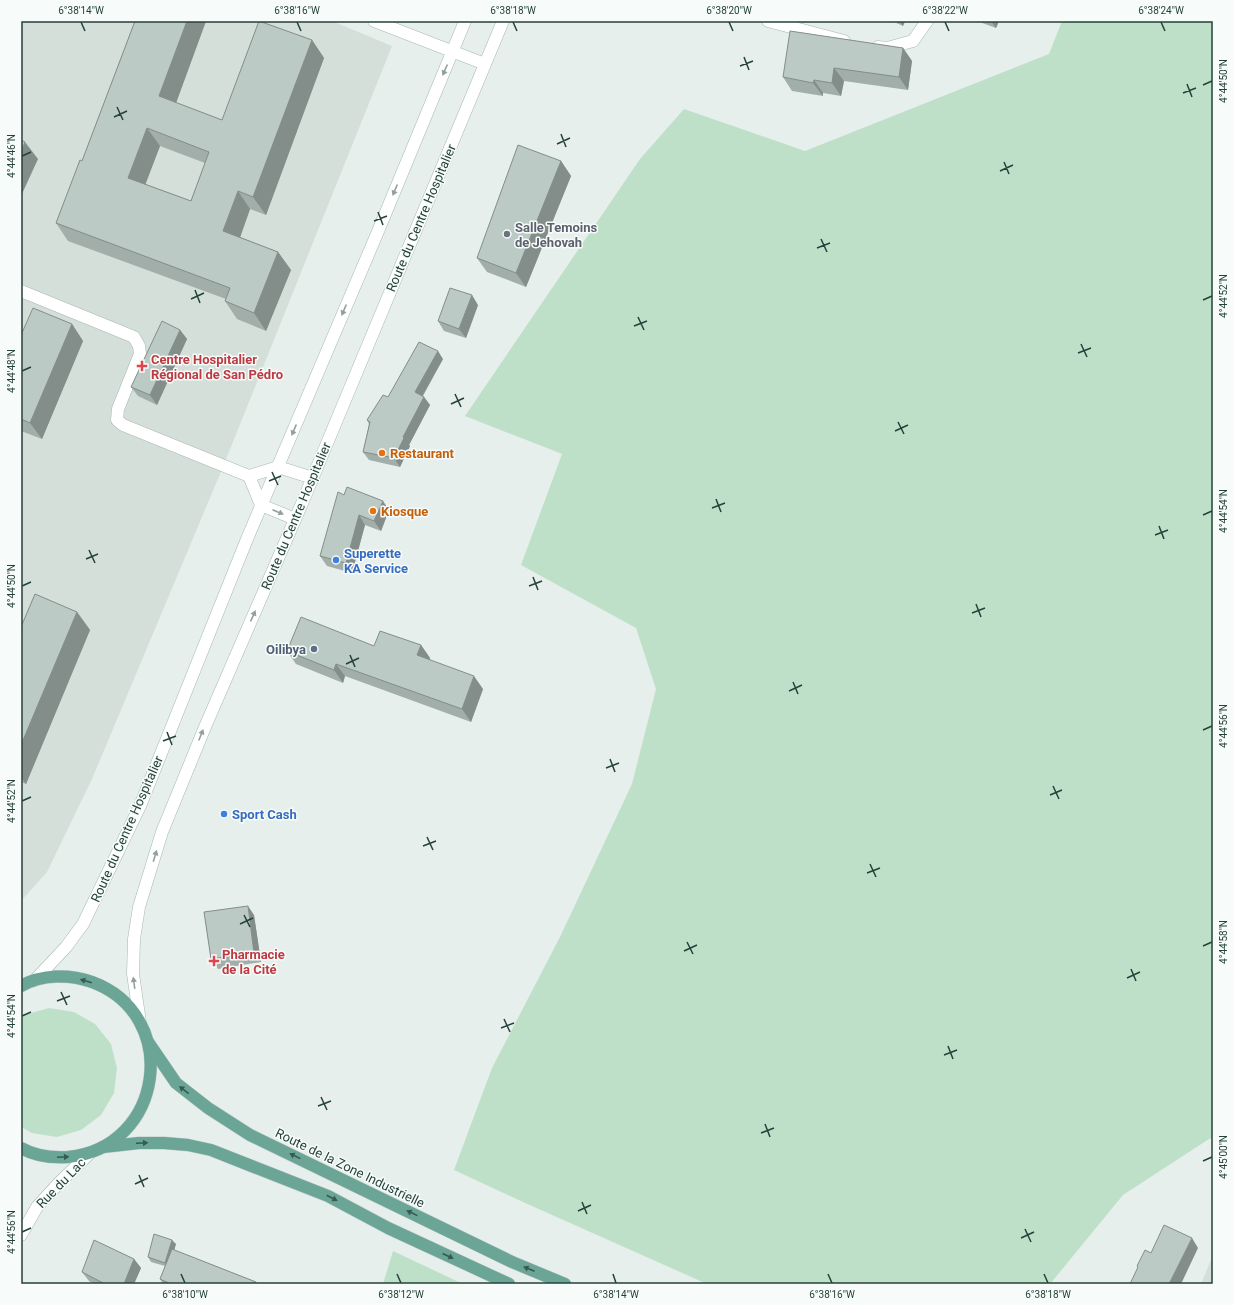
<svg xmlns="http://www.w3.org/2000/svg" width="1234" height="1305" viewBox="0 0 1234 1305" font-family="Roboto,sans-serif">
	<rect width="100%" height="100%" fill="#e6efeb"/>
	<g fill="#d4dfda">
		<path d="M21,21H332L392,46L220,474L92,779L47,872L21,901Z"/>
		<path d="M1213,1255V1284H1201Z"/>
	</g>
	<g fill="#bfe0c8">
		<path d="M1062,21H1213V1138L1209,1139L1123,1195L1050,1284H707L523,1202L454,1170L492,1068L560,937L632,784L656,689L636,628L521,565L562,454L465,416L640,159L684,109L805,151L1049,54Z"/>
		<path d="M49,1008L74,1012L95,1024L111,1044L117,1068L114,1093L101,1115L81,1130L57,1137L32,1133L21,1127V1017L24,1015Z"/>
		<path d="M393,1251L463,1284H383Z"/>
	</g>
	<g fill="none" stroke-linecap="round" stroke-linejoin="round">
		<g stroke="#a8b8b2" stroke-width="13">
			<g id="minor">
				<path d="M374,21L485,64"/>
				<path d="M768,21L844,41"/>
				<path d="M878,47L887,48L913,41L927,21"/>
				<path d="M21,291L134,337L139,346L140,354L118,409L117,420L123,425L249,476L278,467L313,478"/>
				<path d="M249,476L261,505L295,519"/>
				<path d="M35,980L66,947L83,924L140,806L247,539L379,229L465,21"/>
				<path d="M140,1022L133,974L134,939L139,907L162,832L205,727L303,501L503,21"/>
				<path d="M21,1235L37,1207L59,1183L90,1153"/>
			</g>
		</g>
		<g stroke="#c2cac8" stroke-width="13">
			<g id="major">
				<path d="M21,986C42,974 70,974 92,982C182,1015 164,1148 68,1157C52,1158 35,1156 21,1148"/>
				<path d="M148,1042L176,1083L208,1108L250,1135L512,1262L565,1284"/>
				<path d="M103,1147L139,1143H164L188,1145L211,1150L328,1196L388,1228L509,1284"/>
			</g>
		</g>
		<use href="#minor" stroke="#fff" stroke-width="12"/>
		<use href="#major" stroke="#6aa596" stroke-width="12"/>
	</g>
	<g fill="#a1aea9" fill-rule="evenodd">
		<path d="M135,21H206L176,103L222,120L312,40L324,58L266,215L250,209L240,237L278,252L291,270L266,331L237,319L225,301L226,299L68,241L56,223L82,161ZM160,146L205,163L191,201L145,184Z"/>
		<path d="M892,21H905L903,26Z"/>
		<path d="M977,21H999L996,28Z"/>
		<path d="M903,48L912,61L908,90L844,81L841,96L823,93V96L792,91L783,77Z"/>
		<path d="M561,161L571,176L526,287L487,272L477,258Z"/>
		<path d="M478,305L466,338L444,331L438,321Z"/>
		<path d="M72,324L83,341L42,439L21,431V335Z"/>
		<path d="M180,330L187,339L157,405L138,396L131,387Z"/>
		<path d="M443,359L423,396L424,397L430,405L409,445L410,446L400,467L369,460L363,452L369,424L367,420L388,397Z"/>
		<path d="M344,495L389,510L381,531L365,525L352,573L327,566L320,556Z"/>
		<path d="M77,612L90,630L26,784L21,782V627Z"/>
		<path d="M421,645L430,658L429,660L483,689L471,722L345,676L343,683L296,664L287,651L374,646Z"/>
		<path d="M254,915L261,962L218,969L211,959Z"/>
		<path d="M176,1244L174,1250L256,1282L258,1284H163L160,1279L165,1266L151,1262L148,1257Z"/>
		<path d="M134,1259L141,1268L134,1284H94L89,1281L82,1272Z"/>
	</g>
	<g fill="#838d89">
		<path d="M187,21H206L172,114L159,96Z"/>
		<path d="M899,21H905L903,26Z"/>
		<path d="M991,21H999L996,28Z"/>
		<path d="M312,40L324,58L266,215L253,197Z"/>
		<path d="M903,48L912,61L908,90L899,77Z"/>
		<path d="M834,68L844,81L841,96L832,83Z"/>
		<path d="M814,80L823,93V96L813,83Z"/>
		<path d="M147,128L160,146L141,196L128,178Z"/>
		<path d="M25,142L38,159L21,196V152Z"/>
		<path d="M561,161L571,176L526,287L516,273Z"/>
		<path d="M238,191L250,209L236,249L223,231Z"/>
		<path d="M278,252L291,270L266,331L254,313Z"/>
		<path d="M472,295L478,305L466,338L459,329Z"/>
		<path d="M72,324L83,341L42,439L30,423Z"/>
		<path d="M180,330L187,339L157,405L150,395Z"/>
		<path d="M438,351L443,359L420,400L415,392Z"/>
		<path d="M424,397L430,405L409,445L410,446L400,467L394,458L403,437Z"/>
		<path d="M383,501L389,510L381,531L374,521Z"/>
		<path d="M359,515L365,525L352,573L346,563Z"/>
		<path d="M77,612L90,630L26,784L21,777V745Z"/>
		<path d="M421,645L430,658L426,668L417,655Z"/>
		<path d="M336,664L345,676L343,683L334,670Z"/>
		<path d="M474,676L483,689L471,722L462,709Z"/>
		<path d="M248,906L254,915L261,962L254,953Z"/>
		<path d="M1192,1238L1198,1248L1181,1284H1169Z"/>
		<path d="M172,1240L176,1244L169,1267L165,1263Z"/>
		<path d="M134,1259L141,1268L134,1284H124Z"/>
	</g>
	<g fill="#bbcac4" stroke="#838d89" fill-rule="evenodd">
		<path d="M135,21H187L159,96L222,120L259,21L312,40L253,197L238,191L223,231L278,252L254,313L225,301L230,288L56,223L80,160L82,161ZM147,128L209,152L191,201L128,178Z"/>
		<path d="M790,31L903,48L899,77L834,68L832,83L814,80L813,83L783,77Z"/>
		<path d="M21,140L25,142L21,152Z"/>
		<path d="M518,145L561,161L516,273L477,258Z"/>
		<path d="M450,288L472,295L459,329L438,321Z"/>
		<path d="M33,308L72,324L30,423L21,419V335Z"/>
		<path d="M162,321L180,330L150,395L131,387Z"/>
		<path d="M419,342L438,351L415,392L424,397L403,437L404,438L394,458L363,452L370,422L367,420L383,395L388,397Z"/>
		<path d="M347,487L383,501L374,521L359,515L346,563L320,556L338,492L344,495Z"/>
		<path d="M35,594L77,612L21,745V627Z"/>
		<path d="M301,617L374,646L380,631L421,645L417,655L474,676L462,709L336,664L334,670L287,651Z"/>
		<path d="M248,906L254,953L211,959L204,912Z"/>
		<path d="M1164,1225L1192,1238L1169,1284H1130L1138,1267L1137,1266L1145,1250L1151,1253Z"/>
		<path d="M154,1234L172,1240L165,1263L148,1257Z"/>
		<path d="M94,1240L134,1259L124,1284H105L82,1272Z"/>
		<path d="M172,1249L256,1282L255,1284H256H171L160,1279Z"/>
	</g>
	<defs><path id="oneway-solid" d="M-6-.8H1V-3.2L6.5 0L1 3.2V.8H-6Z"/></defs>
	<g fill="#92a09c">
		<use href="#oneway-solid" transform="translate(445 70) rotate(113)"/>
		<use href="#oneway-solid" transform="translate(395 190) rotate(113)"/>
		<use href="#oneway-solid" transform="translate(344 310) rotate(113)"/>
		<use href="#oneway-solid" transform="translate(294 430) rotate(113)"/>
		<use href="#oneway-solid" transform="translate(278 512) rotate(23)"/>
		<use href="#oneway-solid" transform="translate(253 616) rotate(-66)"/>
		<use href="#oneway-solid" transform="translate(201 735) rotate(-68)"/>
		<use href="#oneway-solid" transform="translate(155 856) rotate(-73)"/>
		<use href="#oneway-solid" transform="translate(134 983) rotate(-98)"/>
	</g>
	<g fill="#365b51">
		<use href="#oneway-solid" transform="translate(86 981) rotate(-164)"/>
		<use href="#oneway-solid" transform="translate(184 1090) rotate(-142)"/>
		<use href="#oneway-solid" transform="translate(142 1143) rotate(-2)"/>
		<use href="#oneway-solid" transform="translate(295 1156) rotate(-154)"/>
		<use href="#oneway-solid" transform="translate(63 1157) rotate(-3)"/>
		<use href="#oneway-solid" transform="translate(332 1198) rotate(27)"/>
		<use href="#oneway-solid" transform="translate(412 1213) rotate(-154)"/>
		<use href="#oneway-solid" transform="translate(448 1256) rotate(25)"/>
		<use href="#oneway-solid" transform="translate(529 1269) rotate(-157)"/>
	</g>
	<path fill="none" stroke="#24423a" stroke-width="1.5" d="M81,22L85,31M297,22L301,31M513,22L517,31M729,22L733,31M945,22L949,31M1161,22L1165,31M744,57L749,70M740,66L753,61M1187,84L1192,97M1203,85L1212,81M1183,93L1196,88M117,107L123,120M114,117L127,111M561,134L566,147M557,144L570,138M22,156L31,152M1004,162L1009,174M1000,171L1013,165M378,212L383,225M374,221L387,216M821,239L827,252M817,248L830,243M195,290L200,303M191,299L204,293M1203,300L1212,296M638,317L644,330M634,326L647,321M1081,344L1087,357M1078,353L1091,348M22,371L31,367M455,394L461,407M451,404L464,398M898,422L904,434M895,431L908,425M272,472L278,485M269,481L281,476M716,499L721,512M712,508L725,503M1203,515L1212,511M1159,526L1164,539M1155,535L1168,530M89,550L95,563M86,559L98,554M533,577L538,590M22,586L31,582M529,586L542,581M976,604L981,617M972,613L985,608M350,655L355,667M346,664L359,658M793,682L798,694M789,691L802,685M1203,730L1212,726M167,732L172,745M163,741L176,736M610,759L615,772M606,768L619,763M1053,786L1059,799M1050,795L1062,790M22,801L31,797M427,837L433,850M423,846L436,841M870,864L876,877M867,873L880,868M244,915L250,927M240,924L253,918M687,942L693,954M1203,946L1212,942M684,951L697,945M1131,969L1136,981M1127,978L1140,972M61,992L67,1005M57,1001L70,996M22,1016L31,1012M504,1019L510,1032M501,1028L514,1023M948,1046L953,1059M944,1055L957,1050M321,1097L327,1110M318,1106L331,1101M765,1124L770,1137M761,1133L774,1128M1203,1161L1212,1157M139,1175L144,1187M135,1184L148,1178M582,1202L587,1214M578,1211L591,1205M1025,1229L1031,1242M22,1232L31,1228M1021,1238L1034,1232M181,1274L185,1283M397,1274L401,1283M613,1274L616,1283M828,1274L832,1283M1044,1274L1048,1283"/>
	<circle fill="#6b7280" stroke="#f7fbf9" stroke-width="1.5" cx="507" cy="234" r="4"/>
	<g fill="#e0444e" stroke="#f7fbf9" stroke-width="1.5">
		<path d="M140 360h4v4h4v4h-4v4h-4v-4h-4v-4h4z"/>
		<path d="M212 955h4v4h4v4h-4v4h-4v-4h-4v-4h4z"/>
	</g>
	<g fill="#e8710a" stroke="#f7fbf9" stroke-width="1.5">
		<circle cx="382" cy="453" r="4"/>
		<circle cx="373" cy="511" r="4"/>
	</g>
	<g fill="#3f7fe0" stroke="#f7fbf9" stroke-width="1.5">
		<circle cx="336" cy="560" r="4"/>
		<circle cx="224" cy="814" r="4"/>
	</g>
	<circle fill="#5c6f8a" stroke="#f7fbf9" stroke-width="1.5" cx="314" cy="649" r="4"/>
	<g text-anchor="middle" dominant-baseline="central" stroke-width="3" stroke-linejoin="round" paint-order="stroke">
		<g font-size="13" fill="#24423a" stroke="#f7fbf9">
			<text transform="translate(421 218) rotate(-67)">Route du Centre Hospitalier</text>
			<text transform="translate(296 516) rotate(-67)">Route du Centre Hospitalier</text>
			<text transform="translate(127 829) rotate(-66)">Route du Centre Hospitalier</text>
			<text transform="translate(350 1168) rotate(26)">Route de la Zone Industrielle</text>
			<text transform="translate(61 1183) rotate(-46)">Rue du Lac</text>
		</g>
		<g font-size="13" font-weight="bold" fill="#5b616d" stroke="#f7fbf9" text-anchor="start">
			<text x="515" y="227">Salle Temoins<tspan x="515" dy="15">de Jehovah</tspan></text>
		</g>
		<g font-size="13" font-weight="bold" fill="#be3a42" stroke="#f7fbf9" text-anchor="start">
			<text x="151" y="359">Centre Hospitalier<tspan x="151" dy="15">Régional de San Pédro</tspan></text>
			<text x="222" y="954">Pharmacie<tspan x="222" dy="15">de la Cité</tspan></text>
		</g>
		<g font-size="13" font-weight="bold" fill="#c56008" stroke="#f7fbf9" text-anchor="start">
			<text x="390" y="453">Restaurant</text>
			<text x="381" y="511">Kiosque</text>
		</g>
		<g font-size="13" font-weight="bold" fill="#366cbe" stroke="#f7fbf9" text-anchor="start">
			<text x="344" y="553">Superette<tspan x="344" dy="15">KA Service</tspan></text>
			<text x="232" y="814">Sport Cash</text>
		</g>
		<g font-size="13" font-weight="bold" fill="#4e5e75" stroke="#f7fbf9" text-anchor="end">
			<text x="306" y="649">Oilibya</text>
		</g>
	</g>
	<rect width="1234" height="1305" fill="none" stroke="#f7fbf9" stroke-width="44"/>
	<rect x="22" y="22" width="1190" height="1261" fill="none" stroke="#24423a" stroke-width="1.5"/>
	<g font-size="10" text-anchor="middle" fill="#24423a">
		<text x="81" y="14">6°38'14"W</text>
		<text x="297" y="14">6°38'16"W</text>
		<text x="513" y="14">6°38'18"W</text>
		<text x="729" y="14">6°38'20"W</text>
		<text x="945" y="14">6°38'22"W</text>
		<text x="1161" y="14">6°38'24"W</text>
		<text transform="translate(1223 81) rotate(-90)" y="4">4°44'50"N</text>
		<text transform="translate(11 156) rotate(-90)" y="4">4°44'46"N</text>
		<text transform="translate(1223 296) rotate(-90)" y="4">4°44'52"N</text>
		<text transform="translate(11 371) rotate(-90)" y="4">4°44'48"N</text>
		<text transform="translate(1223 511) rotate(-90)" y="4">4°44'54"N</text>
		<text transform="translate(11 586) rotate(-90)" y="4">4°44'50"N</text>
		<text transform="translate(1223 726) rotate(-90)" y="4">4°44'56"N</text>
		<text transform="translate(11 801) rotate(-90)" y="4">4°44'52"N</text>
		<text transform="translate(1223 942) rotate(-90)" y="4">4°44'58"N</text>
		<text transform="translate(11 1016) rotate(-90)" y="4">4°44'54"N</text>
		<text transform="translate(1223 1157) rotate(-90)" y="4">4°45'00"N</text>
		<text transform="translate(11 1232) rotate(-90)" y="4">4°44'56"N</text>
		<text x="185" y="1298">6°38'10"W</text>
		<text x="401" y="1298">6°38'12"W</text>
		<text x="616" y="1298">6°38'14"W</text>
		<text x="832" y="1298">6°38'16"W</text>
		<text x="1048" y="1298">6°38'18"W</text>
	</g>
</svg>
